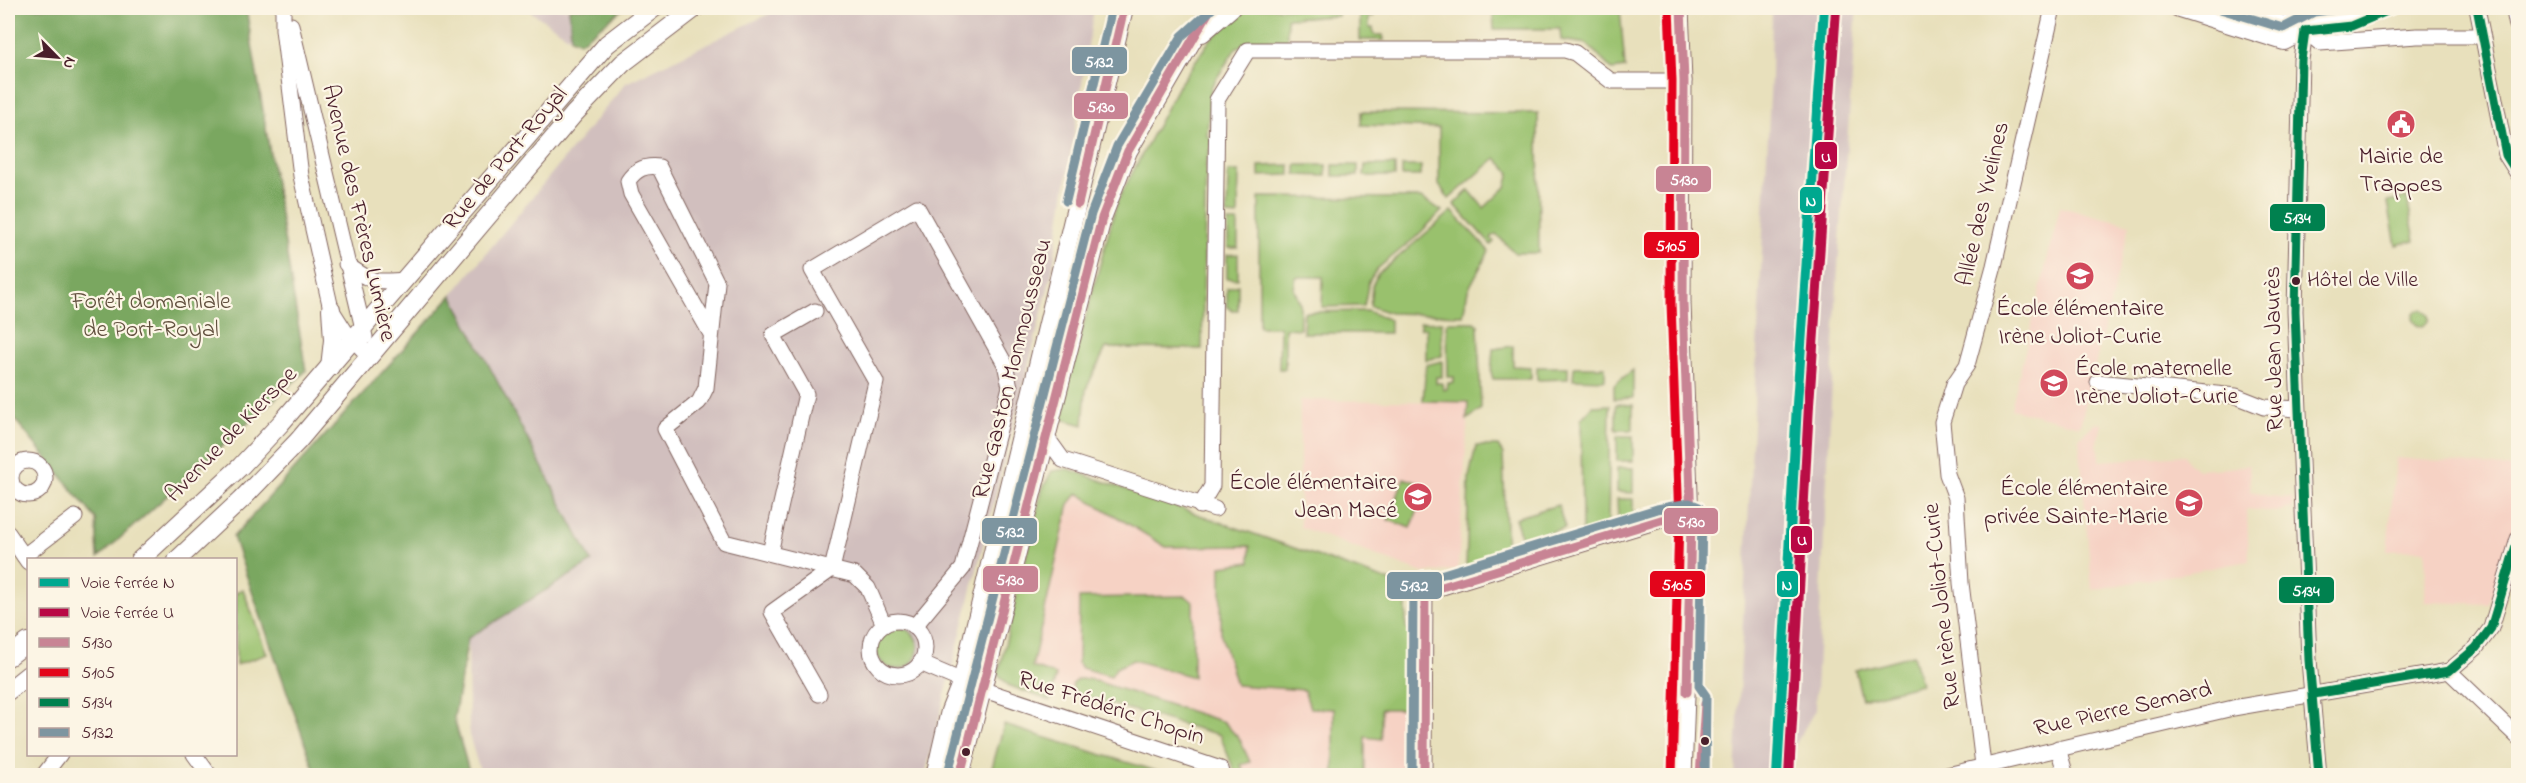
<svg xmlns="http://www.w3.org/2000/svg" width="2526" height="783" viewBox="0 0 2526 783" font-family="'Indie Flower',sans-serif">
	<rect width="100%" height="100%" fill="#fcf5e5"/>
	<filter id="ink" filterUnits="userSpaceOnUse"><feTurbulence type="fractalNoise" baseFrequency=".0167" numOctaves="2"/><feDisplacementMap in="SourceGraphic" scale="12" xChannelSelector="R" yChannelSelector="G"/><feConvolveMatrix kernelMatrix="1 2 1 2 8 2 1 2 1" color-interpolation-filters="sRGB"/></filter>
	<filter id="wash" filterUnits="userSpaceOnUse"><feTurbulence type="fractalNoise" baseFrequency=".008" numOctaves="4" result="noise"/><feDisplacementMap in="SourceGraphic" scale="24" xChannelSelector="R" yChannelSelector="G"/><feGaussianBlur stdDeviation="1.35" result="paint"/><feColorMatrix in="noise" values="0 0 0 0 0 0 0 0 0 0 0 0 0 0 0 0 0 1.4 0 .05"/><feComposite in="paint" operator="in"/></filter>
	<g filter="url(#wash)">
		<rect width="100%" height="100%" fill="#e8e0bc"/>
		<g fill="#f6d2c4">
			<path d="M2060,207L2130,224L2080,426L2011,409Z"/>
			<path d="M1300,400L1469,402L1458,570L1423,573L1300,527Z"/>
			<path d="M2095,423L2102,424L2097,446L2100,461L2185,455L2189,464L2199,469L2211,468L2213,470L2249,465L2251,491L2268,496L2292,498L2293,508L2275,512L2247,509L2249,561L2092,590L2079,438Z"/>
			<path d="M2396,458L2518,468V516L2489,604L2425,602L2426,550L2387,551Z"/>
			<path d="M1078,493L1250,546L1406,602V628L1417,636L1416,775H1236L1220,735L1054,687L1056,675L1032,667L1069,504Z"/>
		</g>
		<g fill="#d1bfbe">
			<path d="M525,8H624L580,42L571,38Z"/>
			<path d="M781,8H1094L1052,272L925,775H481L469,735L468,637L592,561L452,295L626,83Z"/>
			<path d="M1772,8H1857L1838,267L1815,710L1795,745L1791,775H1735L1771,76Z"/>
		</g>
		<g fill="#99c16d" stroke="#72704c" stroke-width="1.5">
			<path d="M1247,8H1338V16L1287,18V40H1251L1236,48L1211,87L1207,136L1213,139L1206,163L1202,349L1106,348L1086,389L1083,425L1058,418L1117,202L1177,88L1210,40Z"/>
			<path d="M1360,8H1620L1625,68L1612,70L1587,44L1561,40L1560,29H1494L1493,12H1482V9L1441,12V9L1401,11L1400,9H1374L1373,17H1369V28H1373L1374,35H1383L1384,40H1360Z"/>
			<path d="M1361,112L1538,113L1539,253H1515L1496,234L1491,238L1494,242L1491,245L1454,204L1469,190L1484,208L1506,187L1510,173L1496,158L1449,199L1439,185V128L1361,125Z"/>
			<path d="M1290,165V175L1259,176V166Z"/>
			<path d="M1296,165H1326V176L1296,175Z"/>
			<rect x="1333" y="165" width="25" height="11"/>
			<path d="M1365,165H1395V176H1364Z"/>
			<path d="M1402,166H1421L1420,176H1402Z"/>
			<path d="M1228,172H1239L1238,216L1227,215Z"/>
			<path d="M1259,197L1421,198L1442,211L1415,238L1377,269L1369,281L1364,306L1322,307L1323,277H1296L1294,289L1300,303V329L1285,328V369H1279L1280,327H1259Z"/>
			<path d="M2407,198L2415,240L2396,245L2388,202Z"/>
			<path d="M1452,211L1489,251L1468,290L1463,315L1390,313L1370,306L1372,286L1377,275Z"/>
			<rect x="1228" y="222" width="10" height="26"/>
			<path d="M1238,254V279L1227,278V255Z"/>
			<path d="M1238,285V310H1232L1227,307V288Z"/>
			<circle cx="2421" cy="318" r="8"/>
			<path d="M1367,311L1390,320V333H1303L1304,312Z"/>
			<path d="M1420,322H1442V356L1426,360V328H1420Z"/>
			<path d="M1447,322H1474L1478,325L1481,409L1467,420L1468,402L1423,401L1426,365L1442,361V377H1436V383H1442L1443,390L1447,389L1448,383H1454V377H1448Z"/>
			<path d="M1513,346V366L1531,367V379H1493L1491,372L1493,349Z"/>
			<path d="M1537,367H1568V379L1537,380Z"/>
			<path d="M1574,367H1605V380L1573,379Z"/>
			<path d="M1633,370V398L1614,399V385Z"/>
			<path d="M1616,404L1633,405V430H1616Z"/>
			<path d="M1610,405L1608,527L1582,534L1581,419L1593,406Z"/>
			<rect x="1617" y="436" width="16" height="25"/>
			<path d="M1476,446H1498L1503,454L1507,556L1466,568L1469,477Z"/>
			<path d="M1617,468H1633V493L1617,492Z"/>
			<path d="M1068,469L1406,587V628L1417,636L1416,775H1404L1405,709H1381V739L1365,737V775H1334V709L1310,708L1304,690L1236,685L1221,635V566L1250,562V546L1166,547L1078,493L1069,504L1032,667L1056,675L1050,701L1008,685L998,674L1042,490L1052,471Z"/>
			<path d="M1404,478L1427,486L1411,528L1388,520Z"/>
			<path d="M1617,499H1633V512H1653L1622,522L1618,520Z"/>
			<path d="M1558,505L1565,528L1522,540L1515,518Z"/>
			<path d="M243,589L267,654L236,665V592Z"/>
			<path d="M1186,596L1193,602V677L1133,660L1116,668L1111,676L1082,668L1078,663L1079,598Z"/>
			<circle cx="897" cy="648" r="21"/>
			<path d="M1913,655L1921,684L1862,699L1855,670Z"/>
			<path d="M1078,679H1089L1224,722L1240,740L1250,762L1241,765L1245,775H1236L1220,735L1075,694L1072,685Z"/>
			<path d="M1004,725L1159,772L1171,775H990Z"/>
		</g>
		<g fill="#7aa760" stroke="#626346" stroke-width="1.5">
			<path d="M8,8H246L306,371L98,558L96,519L8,411Z"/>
			<path d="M569,8H624L580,42L571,38Z"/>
			<path d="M452,295L592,562L468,638L454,718L470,775H316L233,537Z"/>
		</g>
	</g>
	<g filter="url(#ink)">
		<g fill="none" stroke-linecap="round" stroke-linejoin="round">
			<g stroke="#81635e" stroke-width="17">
				<g id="minor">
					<path d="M283,8V29L301,176L331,309L345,331L370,357"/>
					<path d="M1681,8L1684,81L1683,303L1691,521L1690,616L1684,776"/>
					<path d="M2293,8C2294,23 2309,34 2320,43L2417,36H2482"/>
					<path d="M2317,8L2343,21"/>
					<path d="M2477,8L2506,155L2518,174"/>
					<path d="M291,25L365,337"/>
					<path d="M2305,31L2301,60L2295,311L2309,660L2319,776"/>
					<path d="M346,264C371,282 374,283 405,280"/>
					<path d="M711,334L631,194L628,181C636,169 645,165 659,167L717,283L706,388L699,402L665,429L724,542L855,575L868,588L884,625"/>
					<path d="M2098,382L2236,396L2264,407L2298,409"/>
					<path d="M1045,435L1063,460L1215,509"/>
					<circle cx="28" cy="478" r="17"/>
					<path d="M1200,506L1212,486L1217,100L1248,50H1565L1575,53L1611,81H1684"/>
					<path d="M8,533L28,562"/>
					<path d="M770,553L806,394L773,335L815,311"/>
					<path d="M24,556L75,517"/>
					<circle cx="898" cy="648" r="27"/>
					<path d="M920,663L981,689L1221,769L1223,776"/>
					<path d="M2449,671L2518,737"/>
					<path d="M819,694L772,612L832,569L876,382L812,270L917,207L1005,364L1010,387L963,568L914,627"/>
					<path d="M2058,748L2066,776"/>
					<path d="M194,754L210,776"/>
					<path d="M1983,765L1961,583L1956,498L1947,474L1942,422L1954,384L1967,365L1994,266L2053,8"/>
					<path d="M8,774L17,776"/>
					<path d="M43,776L60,754"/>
					<path d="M1424,776L1425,588L1442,587L1661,520L1690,515"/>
					<path d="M1943,776L2233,708L2449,671L2476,648L2491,628L2518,539"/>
				</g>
			</g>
			<g stroke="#81635e" stroke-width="20">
				<g id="major">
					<path d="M2179,8L2284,41L2318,23L2350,19L2381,8"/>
					<path d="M2515,8L2518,24"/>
					<path d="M2238,14L2310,31"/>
					<path d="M1202,33L1231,8"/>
					<path d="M330,367L333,340L331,309"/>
					<path d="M140,560L241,466L281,423L607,44L654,8"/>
					<path d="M177,560L242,499L298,441L574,114L623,63L695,8"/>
					<path d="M8,657L28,642"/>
					<path d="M8,691L28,675"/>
					<path d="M935,776L950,711L962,681L1124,8"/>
					<path d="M960,776L1102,218L1128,151L1211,8"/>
				</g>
			</g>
			<use href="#minor" stroke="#fff" stroke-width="15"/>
			<use href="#major" stroke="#fff" stroke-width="18"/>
			<g stroke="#fcf5e5" stroke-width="14">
				<g id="bus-1">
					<path d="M1681,8L1684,81L1683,303L1691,521L1687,692"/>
					<path d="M1078,204L1124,8"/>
					<path d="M960,776L1102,218L1128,151L1211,8"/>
					<path d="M1424,776L1425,588L1442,587L1661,520L1690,515"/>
					<path d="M1700,776L1705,704"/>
				</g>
			</g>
			<g stroke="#fcf5e5" stroke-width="14">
				<path id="bus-2" d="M1669,8L1672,81L1671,303L1679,521L1672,776"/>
			</g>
			<g stroke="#fcf5e5" stroke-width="14">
				<g id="bus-3">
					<path d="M2477,8L2506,155L2518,174"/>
					<path d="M2305,31L2301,60L2295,311L2309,660L2319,776"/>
					<path d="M2305,31L2351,26L2394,8"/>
					<path d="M2314,694L2449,671L2476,648L2491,628L2518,539"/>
				</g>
			</g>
			<g stroke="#fcf5e5" stroke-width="14">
				<g id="bus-4">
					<path d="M2217,8L2283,28L2314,12L2345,8"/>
					<path d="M1066,201L1112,8"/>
					<path d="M948,773L1091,214L1117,146L1182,36L1213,8"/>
					<path d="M1412,776L1413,588L1417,579L1423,576L1440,575L1657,509L1689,503L1699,507L1702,514L1699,686L1706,696L1705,776"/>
				</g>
			</g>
			<use href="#bus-1" stroke="#c88494" stroke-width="9"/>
			<use href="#bus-2" stroke="#e3051b" stroke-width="9"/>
			<use href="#bus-3" stroke="#00814f" stroke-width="9"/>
			<use href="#bus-4" stroke="#7d95a0" stroke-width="9"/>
			<g stroke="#fcf5e5" stroke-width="15">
				<path id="rail-1" d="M1777,776L1797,404L1824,8"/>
			</g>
			<g stroke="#fcf5e5" stroke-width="15">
				<path id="rail-2" d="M1789,776L1809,405L1836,9"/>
			</g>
			<use href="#rail-1" stroke="#00a88f" stroke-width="10"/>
			<use href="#rail-2" stroke="#b90845" stroke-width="10"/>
		</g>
	</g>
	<defs>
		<g id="civic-disc" transform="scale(1.5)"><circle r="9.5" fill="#d1495b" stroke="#fcf5e5"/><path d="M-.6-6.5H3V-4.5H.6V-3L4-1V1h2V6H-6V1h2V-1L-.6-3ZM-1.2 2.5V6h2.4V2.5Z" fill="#fff"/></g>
		<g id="school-disc" transform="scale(1.5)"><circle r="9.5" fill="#d1495b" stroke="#fcf5e5"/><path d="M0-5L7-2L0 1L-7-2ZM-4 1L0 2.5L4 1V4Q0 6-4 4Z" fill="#fff"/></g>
	</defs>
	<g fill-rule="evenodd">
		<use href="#civic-disc" x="2401" y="124"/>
		<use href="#school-disc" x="2080" y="276"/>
		<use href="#school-disc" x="2054" y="383"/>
		<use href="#school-disc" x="1418" y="497"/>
		<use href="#school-disc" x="2189" y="503"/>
	</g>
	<g fill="#4a1f2b" stroke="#fcf5e5" stroke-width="2">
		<circle cx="2296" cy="281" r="5"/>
		<circle cx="1705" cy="741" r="5"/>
		<circle cx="966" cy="752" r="5"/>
	</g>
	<g text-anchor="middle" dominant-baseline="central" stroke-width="4.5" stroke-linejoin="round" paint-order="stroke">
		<g font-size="22" fill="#4a1f2b" stroke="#fcf5e5" text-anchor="start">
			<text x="2307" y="281">Hôtel de Ville</text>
		</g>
		<g font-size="24" fill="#4a1f2b" stroke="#fcf5e5">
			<text x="2401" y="157">Mairie de<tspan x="2401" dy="28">Trappes</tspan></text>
			<text x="2080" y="309">École élémentaire<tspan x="2080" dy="28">Irène Joliot-Curie</tspan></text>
			<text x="2075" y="369" text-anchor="start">École maternelle<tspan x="2075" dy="28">Irène Joliot-Curie</tspan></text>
			<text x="1397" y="483" text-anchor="end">École élémentaire<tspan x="1397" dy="28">Jean Macé</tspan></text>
			<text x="2168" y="489" text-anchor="end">École élémentaire<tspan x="2168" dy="28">privée Sainte-Marie</tspan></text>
		</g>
		<g font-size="24" fill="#4a1f2b" stroke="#fcf5e5">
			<text transform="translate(506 159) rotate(-50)">Rue de Port-Royal</text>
			<text transform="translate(1984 204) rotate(-77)">Allée des Yvelines</text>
			<text transform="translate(358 213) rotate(77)">Avenue des Frères Lumière</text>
			<text transform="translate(2275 349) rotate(-91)">Rue Jean Jaurès</text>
			<text transform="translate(1013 369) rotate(-76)">Rue Gaston Monmousseau</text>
			<text transform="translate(232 435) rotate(-46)">Avenue de Kierspe</text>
			<text transform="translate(1943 606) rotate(-96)">Rue Irène Joliot-Curie</text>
			<text transform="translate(1111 709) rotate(18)">Rue Frédéric Chopin</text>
			<text transform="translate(2123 710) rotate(-13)">Rue Pierre Semard</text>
		</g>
		<g font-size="24" fill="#62503f" stroke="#fcf5e5">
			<text x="151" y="302">Forêt domaniale<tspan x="151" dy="28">de Port-Royal</tspan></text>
		</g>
	</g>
	<g stroke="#fcf5e5" stroke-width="2">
		<rect x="1071" y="46" width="57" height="29" rx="6" fill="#7d95a0"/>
		<rect x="1073" y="92" width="56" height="28" rx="6" fill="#c88494"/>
		<rect x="1814" y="141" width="24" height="29" rx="6" fill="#b90845"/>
		<rect x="1655" y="165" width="57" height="28" rx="6" fill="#c88494"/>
		<rect x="1799" y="186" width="24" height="28" rx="6" fill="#00a88f"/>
		<rect x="2269" y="203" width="57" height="29" rx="6" fill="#00814f"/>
		<rect x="1643" y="231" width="57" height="28" rx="6" fill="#e3051b"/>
		<rect x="1663" y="507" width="56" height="28" rx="6" fill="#c88494"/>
		<rect x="981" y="517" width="57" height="28" rx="6" fill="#7d95a0"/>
		<rect x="1790" y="525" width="23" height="29" rx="6" fill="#b90845"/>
		<rect x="982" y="565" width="57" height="28" rx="6" fill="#c88494"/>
		<rect x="1776" y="570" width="23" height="28" rx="6" fill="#00a88f"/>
		<rect x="1649" y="570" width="57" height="28" rx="6" fill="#e3051b"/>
		<rect x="1386" y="571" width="57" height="29" rx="6" fill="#7d95a0"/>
		<rect x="2278" y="576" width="57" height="28" rx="6" fill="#00814f"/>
	</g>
	<g font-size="16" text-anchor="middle" font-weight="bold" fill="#fff">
		<text x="1099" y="67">5132</text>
		<text x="1101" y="112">5130</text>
		<text x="1826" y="162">U</text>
		<text x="1684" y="185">5130</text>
		<text x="1811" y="206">N</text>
		<text x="2297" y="223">5134</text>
		<text x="1671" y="251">5105</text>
		<text x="1691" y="527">5130</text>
		<text x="1010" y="537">5132</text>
		<text x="1802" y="545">U</text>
		<text x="1010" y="585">5130</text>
		<text x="1787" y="590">N</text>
		<text x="1677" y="590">5105</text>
		<text x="1414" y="591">5132</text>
		<text x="2306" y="596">5134</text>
	</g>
	<rect width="2526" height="783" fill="none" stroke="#fcf5e5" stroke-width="30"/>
	<rect x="27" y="558" width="210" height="198" fill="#fcf5e5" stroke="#b59f9b" stroke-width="1.5"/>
	<rect x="39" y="578" width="30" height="9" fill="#00a88f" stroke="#b59f9b" stroke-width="1.5"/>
	<text x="81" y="588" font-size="18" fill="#4a1f2b">Voie ferrée N</text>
	<rect x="39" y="608" width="30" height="9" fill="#b90845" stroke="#b59f9b" stroke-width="1.5"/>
	<text x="81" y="618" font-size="18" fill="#4a1f2b">Voie ferrée U</text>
	<rect x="39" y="638" width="30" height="9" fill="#c88494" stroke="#b59f9b" stroke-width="1.5"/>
	<text x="81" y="648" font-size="18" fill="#4a1f2b">5130</text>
	<rect x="39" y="668" width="30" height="9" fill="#e3051b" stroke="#b59f9b" stroke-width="1.5"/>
	<text x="81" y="678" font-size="18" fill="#4a1f2b">5105</text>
	<rect x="39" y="698" width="30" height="9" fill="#00814f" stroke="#b59f9b" stroke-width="1.5"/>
	<text x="81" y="708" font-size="18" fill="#4a1f2b">5134</text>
	<rect x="39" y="728" width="30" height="9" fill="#7d95a0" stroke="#b59f9b" stroke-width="1.5"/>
	<text x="81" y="738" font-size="18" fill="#4a1f2b">5132</text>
	<g transform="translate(57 57) rotate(115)" stroke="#fcf5e5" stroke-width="4.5" paint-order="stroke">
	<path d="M0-4.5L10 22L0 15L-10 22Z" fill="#4a1f2b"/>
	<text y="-9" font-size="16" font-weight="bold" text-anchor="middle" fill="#4a1f2b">N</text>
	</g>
</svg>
